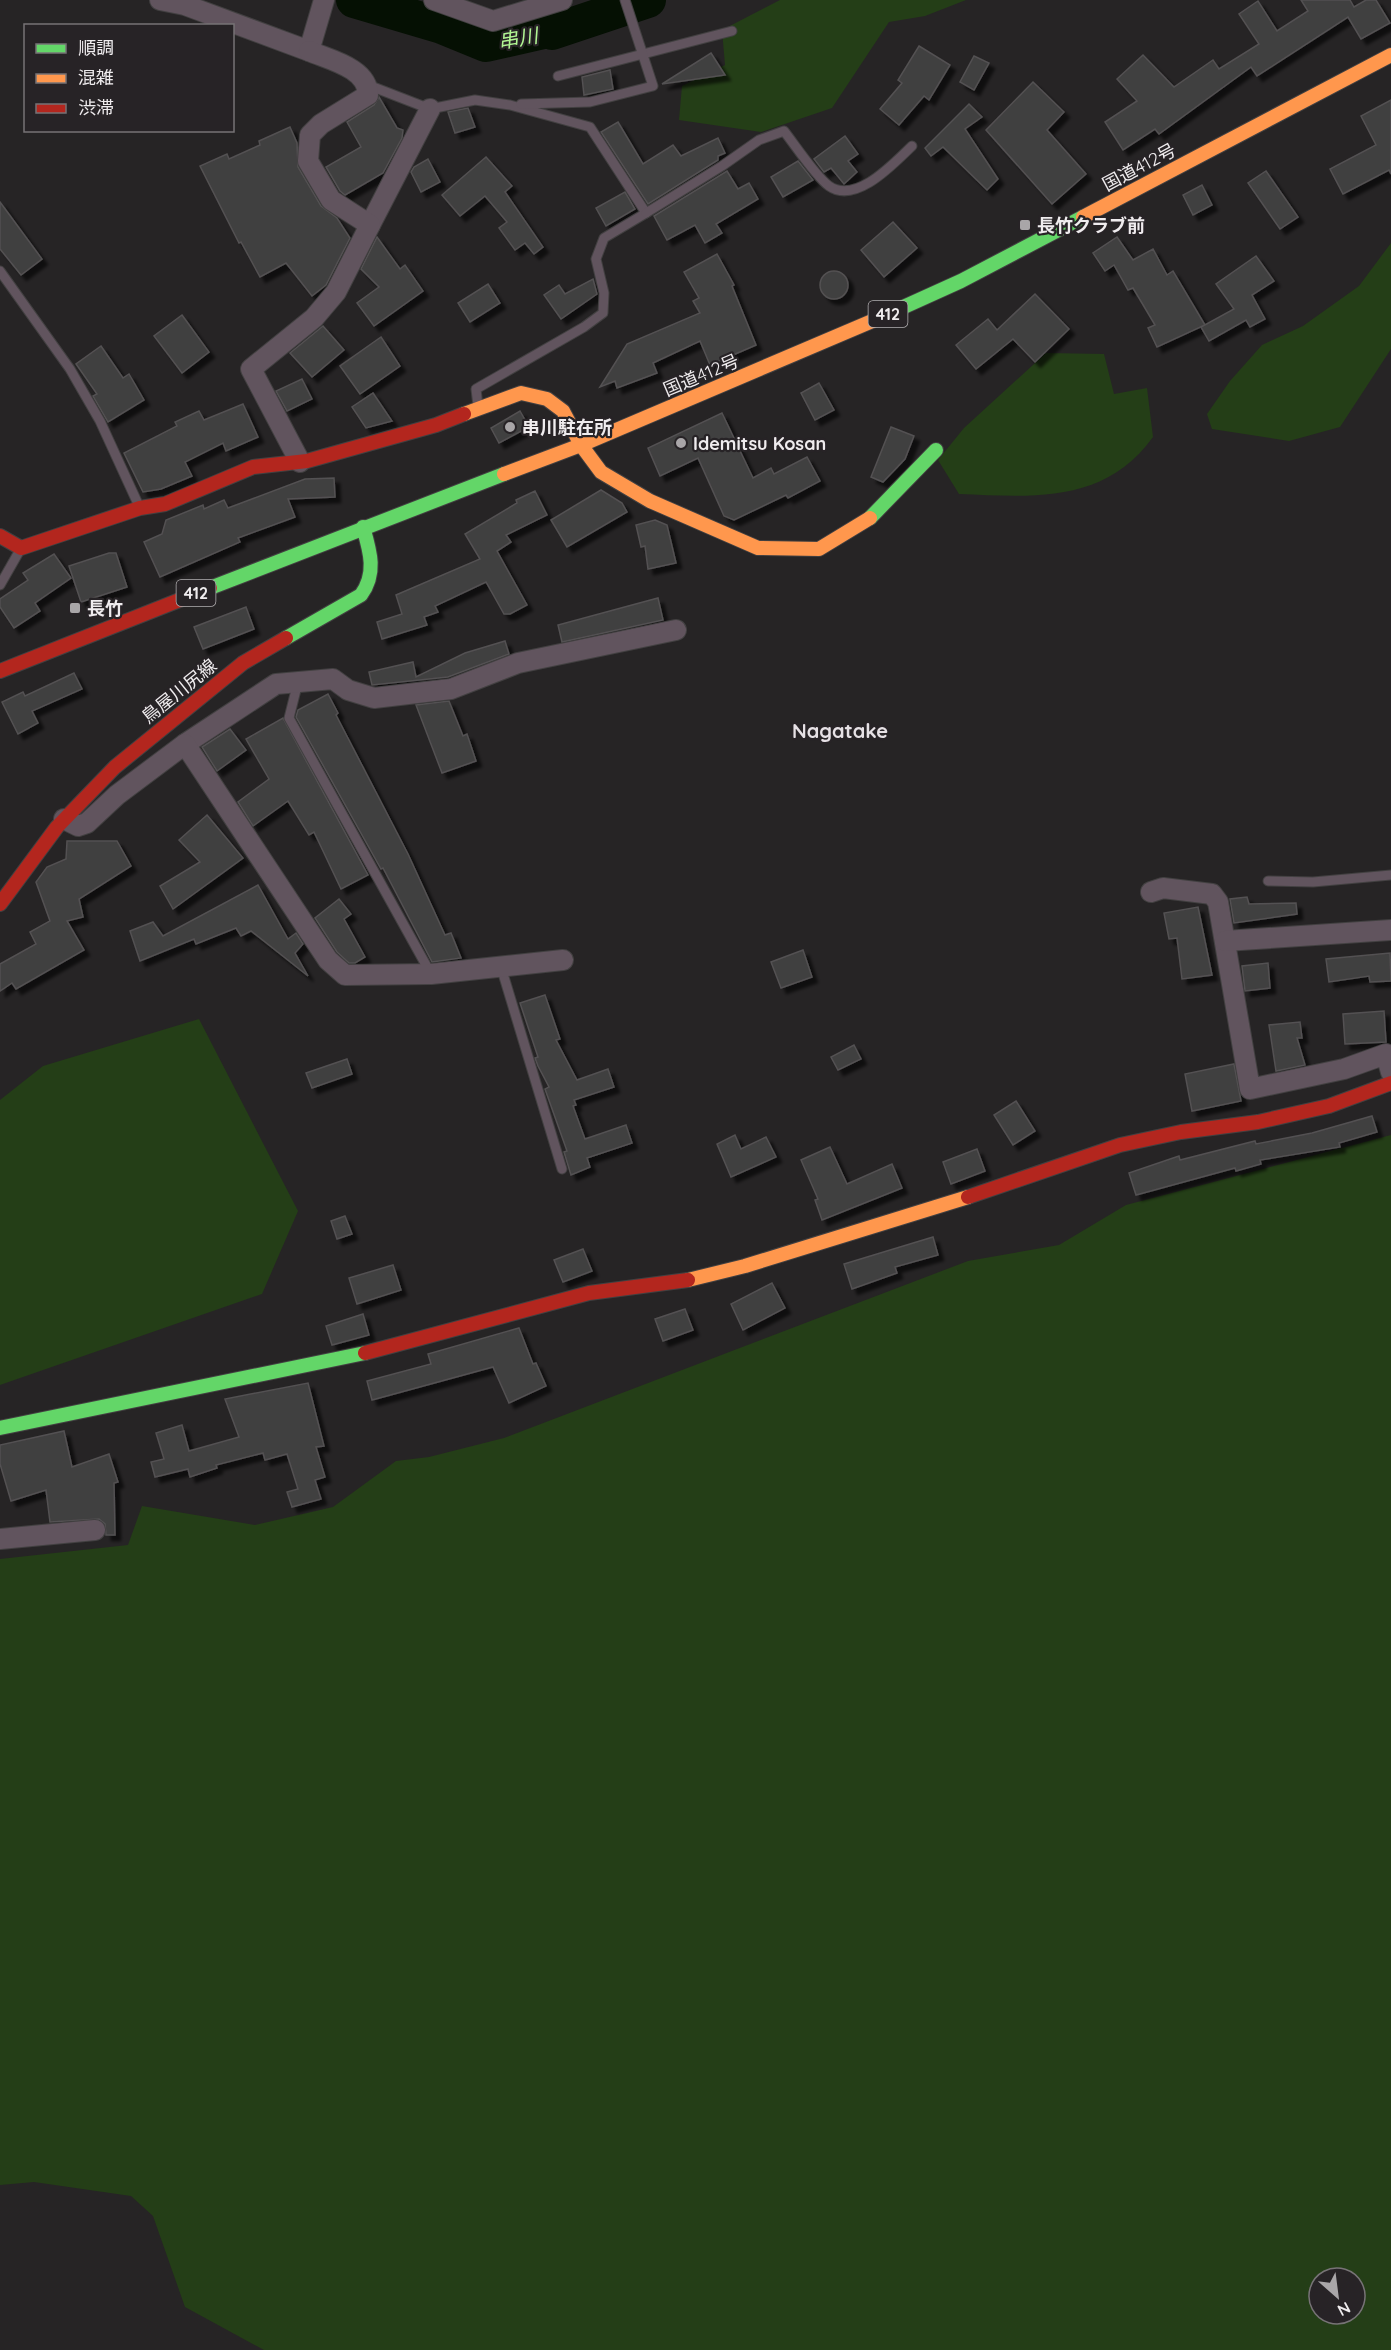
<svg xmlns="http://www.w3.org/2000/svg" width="1391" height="2350" viewBox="0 0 1391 2350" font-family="Quicksand,'Noto Sans JP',sans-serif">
	<defs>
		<filter id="shadow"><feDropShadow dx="5.5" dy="5.5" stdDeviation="1.5" flood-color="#0009"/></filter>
	</defs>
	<rect width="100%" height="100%" fill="#262425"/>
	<g fill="#243e17" fill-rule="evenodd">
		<path d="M780,0H966L925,16L889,22L832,108L761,132L679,120L682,86L725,65L722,30Z"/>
		<path d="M1391,243V349L1340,427L1289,441L1212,429L1207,414L1230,381L1262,345L1303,326L1359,286Z"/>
		<path d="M1046,353L1104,354L1114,394L1147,388L1153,437C1105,504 1033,497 959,494L938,460L964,428Z"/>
		<path d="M199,1019L298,1211L262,1294L0,1385V1100L43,1066Z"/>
		<path d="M1391,1135V2350H264L185,2307L153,2216L131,2196L34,2182L0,2185V1559L128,1545L142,1506L255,1525L333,1507L396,1461L429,1457L504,1438L968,1261L1059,1245L1126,1205ZM1319,2278H1355V2314H1319Z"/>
	</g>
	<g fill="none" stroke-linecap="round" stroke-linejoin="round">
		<path stroke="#051003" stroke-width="36" d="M354,0L442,26L486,44L548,30L552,32L648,0"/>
	</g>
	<g fill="#413f40" stroke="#535152" stroke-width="1.5" filter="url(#shadow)">
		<path d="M1301,0H1350L1354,7L1366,0H1376L1390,23L1361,39L1348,17L1257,76L1251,67L1159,134L1155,129L1123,150L1105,122L1137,101L1117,79L1143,55L1174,87L1213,60L1219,69L1259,44L1239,14L1258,1L1277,31L1308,11Z"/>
		<path d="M919,46L950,65L929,100L924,96L899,125L880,109L902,83L898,80Z"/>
		<path d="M711,53L725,75L662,84Z"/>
		<path d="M974,56L989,63L974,90L960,82Z"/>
		<path d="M610,70L613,89L584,95L582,77Z"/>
		<path d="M1033,82L1064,112L1047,130L1086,174L1052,204L986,130Z"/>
		<path d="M379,97L397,128L403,130L402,138L383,173L345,195L340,191L326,167L361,147L347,122L374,105Z"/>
		<path d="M1391,100V174L1389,170L1343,194L1330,169L1376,145L1361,116Z"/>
		<path d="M969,104L982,117L965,129L998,179L987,190L943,147L931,156L925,148Z"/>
		<path d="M468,108L475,127L455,133L448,112Z"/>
		<path d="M618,122L643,164L673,145L681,156L718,138L725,153L718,156V160L648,204L601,132Z"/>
		<path d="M290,127L297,143L298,167L321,206L337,218L350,238L326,285L312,296L286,263L260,277L241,242L239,243L200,166L227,154L229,159L260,145L259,141Z"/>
		<path d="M845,136L858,154L848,161L857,172L844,184L831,168L824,172L814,159Z"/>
		<path d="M486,157L512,186L505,192L543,247L534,254L525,243L515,250L499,228L507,222L485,196L460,216L442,195Z"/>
		<path d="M428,159L440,182L421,192L411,172L414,167Z"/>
		<path d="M798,161L813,180L783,197L771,177Z"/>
		<path d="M727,171L738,189L749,183L758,199L716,224L722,233L705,243L695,225L667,240L654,216Z"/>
		<path d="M1266,171L1298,217L1280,229L1248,183Z"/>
		<path d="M1202,185L1212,205L1193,215L1183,195Z"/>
		<path d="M625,192L635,209L606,226L596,208Z"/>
		<path d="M0,202L42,259L21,275L0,249Z"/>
		<path d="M893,222L917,248L884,277L861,250Z"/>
		<path d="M377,237L400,269L405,265L423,291L374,326L357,303L379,287L361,269Z"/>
		<path d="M1117,237L1133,260L1153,249L1167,275L1173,271L1205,325L1157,347L1148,328L1155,325L1133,288L1128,290L1114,265L1105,271L1093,253Z"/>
		<path d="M717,254L734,285L732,286L756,345L710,365L700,341L653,363L657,373L617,388L615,381L600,387L627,344L700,313L693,301L699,298L684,272Z"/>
		<path d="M1256,256L1274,281L1252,295L1265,319L1250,327L1246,320L1209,341L1201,327L1234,309L1216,284Z"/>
		<circle cx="834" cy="285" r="14"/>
		<path d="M593,279L597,294L561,319L544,295L559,285L565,294Z"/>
		<path d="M488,284L500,303L470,322L458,303Z"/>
		<path d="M1035,294L1069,329L1035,362L1013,339L976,369L956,345L988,319L997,330Z"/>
		<path d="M182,315L209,352L182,373L154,336Z"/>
		<path d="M323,326L344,350L312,377L290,353Z"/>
		<path d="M381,337L400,366L360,394L340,366Z"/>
		<path d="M101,346L123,378L129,374L144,400L108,422L93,396L97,394L76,364Z"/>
		<path d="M302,379L312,399L287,411L276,391Z"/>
		<path d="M819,383L834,410L815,420L801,393Z"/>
		<path d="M373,393L392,421L366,428L352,407Z"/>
		<path d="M243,404L258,437L226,451L223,443L185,462L192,476L161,489L143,492L124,453L177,426L175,422L199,411L204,420Z"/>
		<path d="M520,411L529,427L499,443L491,428Z"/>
		<path d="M722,413L753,478L771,468L774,474L807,457L820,481L788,498L786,495L734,520L724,516L698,458L660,476L648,448Z"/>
		<path d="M891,427L914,436L905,459L883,482L871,477Z"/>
		<path d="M334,478L335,497L288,499L295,517L238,538L240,542L160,577L144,542L162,534L166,520L203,505L204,509L224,500L228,508L305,479Z"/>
		<path d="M601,490L622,503L627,512L567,547L551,520Z"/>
		<path d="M535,491L547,515L506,535L511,542L497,551L527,605L510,614H504L486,582L435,606L438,612L424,617L427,625L382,639L377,622L402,614L396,595L480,559L465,534L517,503L516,500Z"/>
		<path d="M655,520L667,525L676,563L648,569L645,546L641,547L636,525Z"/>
		<path d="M109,553H116L127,587L81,602L69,566Z"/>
		<path d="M54,554L71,578L35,603L40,611L14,628L0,607V599L28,580L23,573Z"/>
		<path d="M658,598L663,620L562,642L558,625Z"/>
		<path d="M246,607L254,629L203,649L194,627Z"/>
		<path d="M505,641L509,654L448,677L372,685L369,672L413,662L416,677L465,653Z"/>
		<path d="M74,673L82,689L32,711L38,723L18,734L2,702L23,692L25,696Z"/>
		<path d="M328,694L338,713L336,715L408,854L445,935L451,933L461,958L432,962L383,868L381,869L296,717L298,710Z"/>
		<path d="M449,701L463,736L467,734L476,761L442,773L416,705Z"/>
		<path d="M283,718L368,875L341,889L314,832L309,835L288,801L253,826L238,802L269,779L246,739Z"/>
		<path d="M230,729L246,750L217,771L202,747Z"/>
		<path d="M207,815L243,858L173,909L160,886L200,862L179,840Z"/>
		<path d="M67,841H117L131,866L79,899L83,917L67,921L84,950L16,989L12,983L0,991V964L36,944L30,932L50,921L36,882L47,867L66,859Z"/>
		<path d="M258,885L288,939L296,933L303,944L295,953L308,976L251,931L241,936L236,928L196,944L194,939L140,961L130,931L153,922L163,936Z"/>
		<path d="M1247,897L1249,904L1296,903L1297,914L1234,923L1230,899Z"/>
		<path d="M339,899L351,914L344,919L365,957L355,963H349L337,952L315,918Z"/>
		<path d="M1198,907L1212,975L1182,979L1177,938L1169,939L1164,913Z"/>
		<path d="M803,950L812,977L781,988L771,962Z"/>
		<path d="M1390,953L1391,981L1370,982L1369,976L1329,982L1326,959Z"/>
		<path d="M1268,963L1270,988L1245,991L1242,966Z"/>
		<path d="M545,995L560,1039L556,1040L577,1080L608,1069L614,1087L574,1100L576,1105L573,1106L585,1139L626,1125L632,1143L587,1158L590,1167L571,1175L564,1152L567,1151L545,1089L549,1087L538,1066L535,1058L538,1057L520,1003Z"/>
		<path d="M1384,1011L1386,1042L1345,1044L1343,1014Z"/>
		<path d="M1300,1022L1302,1038H1297L1305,1065L1276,1071L1269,1025Z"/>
		<path d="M854,1045L861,1059L838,1070L831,1057Z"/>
		<path d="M347,1059L352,1074L312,1088L306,1073Z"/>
		<path d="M1234,1064L1241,1101L1192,1111L1185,1074Z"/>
		<path d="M1016,1101L1035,1131L1013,1145L994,1115Z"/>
		<path d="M1372,1116L1377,1132L1339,1143L1340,1147L1260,1160L1261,1164L1236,1171L1235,1168L1136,1195L1129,1173L1179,1156L1180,1160L1255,1141L1256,1144L1312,1133Z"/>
		<path d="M735,1135L741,1149L766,1137L776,1157L731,1177L717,1144Z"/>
		<path d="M830,1147L847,1184L892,1164L902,1188L822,1220L815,1200L818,1199L801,1160Z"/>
		<path d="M977,1149L985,1171L951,1184L943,1162Z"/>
		<path d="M345,1216L352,1234L337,1239L331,1221Z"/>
		<path d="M933,1237L938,1255L895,1267L897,1273L852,1289L844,1264Z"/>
		<path d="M583,1249L592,1271L563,1282L554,1260Z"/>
		<path d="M393,1265L401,1290L357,1304L349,1278Z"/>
		<path d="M772,1283L785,1308L743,1330L731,1304Z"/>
		<path d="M685,1309L693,1330L663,1341L655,1319Z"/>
		<path d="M363,1314L369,1335L332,1345L326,1326Z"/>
		<path d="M519,1328L533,1364L536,1363L546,1386L509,1403L493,1367L372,1400L367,1381L431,1364L428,1354Z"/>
		<path d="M308,1383L324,1446L316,1447L325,1477L315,1480L321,1499L292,1507L287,1492L298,1489L287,1454L265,1460L263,1453L216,1465L217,1468L190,1477L188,1469L155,1477L151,1462L164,1459L156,1433L182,1425L189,1451L239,1437L225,1399Z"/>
		<path d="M64,1431L72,1467L109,1454L118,1482L114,1483L115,1535H106L105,1524L99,1519L50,1522L46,1490L11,1501L0,1464V1445Z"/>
	</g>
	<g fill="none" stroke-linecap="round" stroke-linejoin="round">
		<g stroke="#424041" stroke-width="11">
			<g id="lane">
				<path d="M558,76L732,31"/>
				<path d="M368,85L430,109L475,100L510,105L590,127L646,213L604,238L596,259L604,293L603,313L584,327L476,389L478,406"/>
				<path d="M521,104L590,102L653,86L625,0"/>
				<path d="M646,213L722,166L759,140L784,131C795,145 816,177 829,186C856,205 894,163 912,146"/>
				<path d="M0,271L70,369L100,421L139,506"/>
				<path d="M0,585L20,550"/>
				<path d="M298,682L289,718L431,974"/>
				<path d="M1268,881L1313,882L1391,875"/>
				<path d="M501,967L562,1169"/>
			</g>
		</g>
		<g stroke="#424041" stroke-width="22">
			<g id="street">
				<path d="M160,0L185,5L309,51L324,0"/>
				<path d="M434,0L493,21L562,0"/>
				<path d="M370,225L430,109"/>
				<path d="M300,462L251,369L314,318L336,292L370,225L331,200L308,161L310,135L321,124L368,95C368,68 330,60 309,51"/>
				<path d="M185,744L276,684L333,679L348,690L374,698L451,689L518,663L676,630"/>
				<path d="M64,819L78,826L87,823L117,795L185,744L328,960L345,975L431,974L563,960"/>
				<path d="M1151,892L1163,888L1212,894L1218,902L1250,1089L1344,1069L1386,1054L1391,1072"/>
				<path d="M1225,941L1391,930"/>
				<path d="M0,1539L95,1530"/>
			</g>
		</g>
		<g stroke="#424041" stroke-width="16">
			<g id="fast">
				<path d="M877,319L961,281L1083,217"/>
				<path d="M870,518L936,450"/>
				<path d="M210,588L504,474"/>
				<path d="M286,638L361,595C377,573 370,551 363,527"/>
				<path d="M0,1428L365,1353"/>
			</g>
		</g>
		<g stroke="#424041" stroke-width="16">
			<g id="slow">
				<path d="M1083,217L1391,55"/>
				<path d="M464,414L521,393L547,399L563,411L581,445L601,472L650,501L758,548L819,549L870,518"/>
				<path d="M504,474L581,445L877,319"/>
				<path d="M688,1280L745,1266L968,1197"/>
			</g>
		</g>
		<g stroke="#424041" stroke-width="16">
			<g id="jam">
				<path d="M0,536L21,548L140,508L165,504L253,467L307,461L436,425L464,414"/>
				<path d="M0,671L210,588"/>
				<path d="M0,904L57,827L115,767L243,663L286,638"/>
				<path d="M968,1197L1120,1145L1181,1132L1258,1122L1329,1106L1391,1083"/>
				<path d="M365,1353L589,1293L688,1280"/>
			</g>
		</g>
		<use href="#lane" stroke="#61545e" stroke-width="9"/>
		<use href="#street" stroke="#61545e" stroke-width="20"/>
		<use href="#fast" stroke="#63d668" stroke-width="14"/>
		<use href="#slow" stroke="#ff974d" stroke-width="14"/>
		<use href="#jam" stroke="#b3261e" stroke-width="14"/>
	</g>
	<g fill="#a9a6a8" stroke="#272326" stroke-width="2">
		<rect x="1019" y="219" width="12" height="12" rx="3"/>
		<circle cx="510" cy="427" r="6"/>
		<circle cx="681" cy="443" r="6"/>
		<rect x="69" y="602" width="12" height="12" rx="3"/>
	</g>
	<g text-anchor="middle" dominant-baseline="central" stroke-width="4.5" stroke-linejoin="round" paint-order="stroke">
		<g fill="#272326" stroke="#b3b0b2" stroke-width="1.5">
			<rect x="868.5" y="301" width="39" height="26" rx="4.5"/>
			<rect x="176.5" y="580" width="39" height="26" rx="4.5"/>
		</g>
		<g font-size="16" font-weight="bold" fill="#efecee">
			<text x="888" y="314">412</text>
			<text x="196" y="593">412</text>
		</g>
		<g font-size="18" fill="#efecee" stroke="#272326">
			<text transform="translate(1139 167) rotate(-28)">国道412号</text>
			<text transform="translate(701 375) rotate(-23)">国道412号</text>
			<text transform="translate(179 691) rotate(-39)">鳥屋川尻線</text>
		</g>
		<g font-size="18" font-weight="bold" fill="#efecee" stroke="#272326" text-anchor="start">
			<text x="1037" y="225">長竹クラブ前</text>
			<text x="522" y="427">串川駐在所</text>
			<text x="693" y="443">Idemitsu Kosan</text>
			<text x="87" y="608">長竹</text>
		</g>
		<g font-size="20" font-style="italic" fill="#b1f693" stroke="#272326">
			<text transform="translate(518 38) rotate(-10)">串川</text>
		</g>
		<g font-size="20" font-weight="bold" fill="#e6e1e5" stroke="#272326">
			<text x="840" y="730">Nagatake</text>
		</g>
	</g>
	<rect x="24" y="24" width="210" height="108" fill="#272326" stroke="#777376" stroke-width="1.5"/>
	<rect x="36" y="44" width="30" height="9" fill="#63d668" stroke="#777376" stroke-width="1.5"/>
	<text x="78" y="54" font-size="18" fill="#efecee">順調</text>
	<rect x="36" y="74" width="30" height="9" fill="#ff974d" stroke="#777376" stroke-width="1.5"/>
	<text x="78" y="84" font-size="18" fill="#efecee">混雑</text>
	<rect x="36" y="104" width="30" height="9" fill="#b3261e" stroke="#777376" stroke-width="1.5"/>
	<text x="78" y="114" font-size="18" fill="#efecee">渋滞</text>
	<g transform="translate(1337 2296) rotate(152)"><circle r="28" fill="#272326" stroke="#777376" stroke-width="1.5"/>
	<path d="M0-4.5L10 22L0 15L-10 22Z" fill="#a9a6a8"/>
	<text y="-9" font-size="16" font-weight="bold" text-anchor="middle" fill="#efecee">N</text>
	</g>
</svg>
